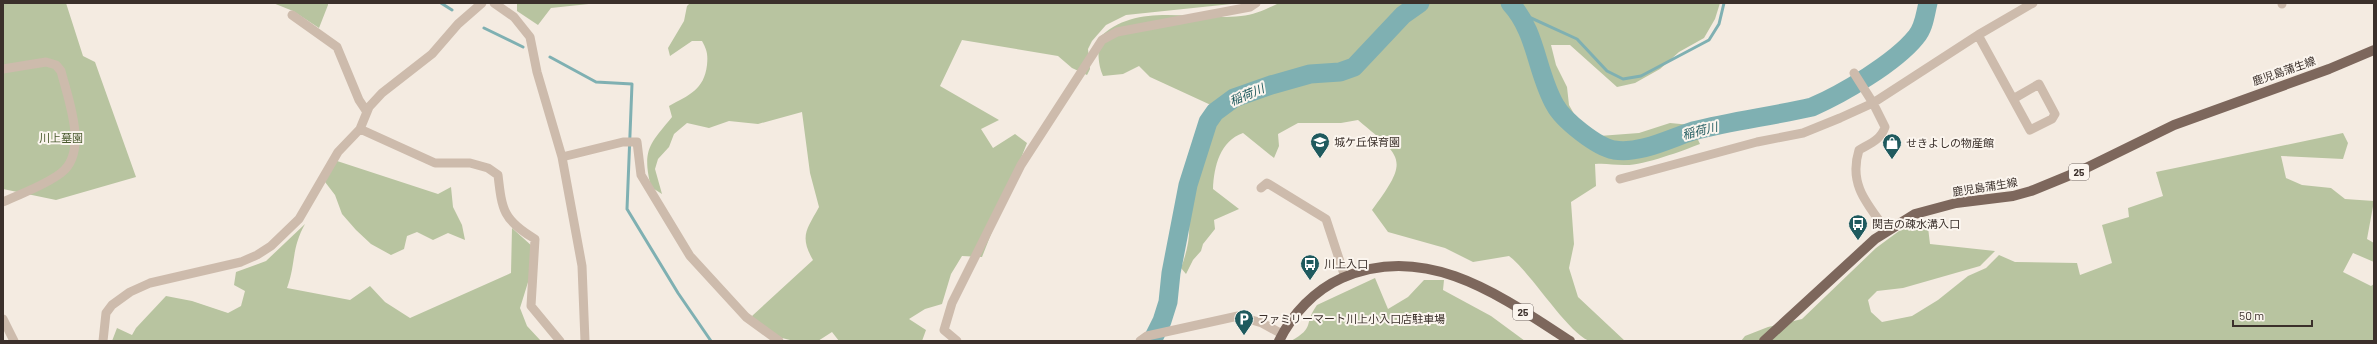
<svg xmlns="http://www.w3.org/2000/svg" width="2377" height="344" font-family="Barlow,'Noto Sans JP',sans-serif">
	<rect width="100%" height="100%" fill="#f4ebe1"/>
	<path fill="#b8c4a0" d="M 3,3 L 66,3 L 83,56 L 95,62 L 136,177 L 56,200 L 3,189 Z
		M 273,3 L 328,3 L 328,5 L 319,28 L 293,11 Z
		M 517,3 L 598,3 L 551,8 L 538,25 L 517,11 Z
		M 690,3 L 1241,3 L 1126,15 L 1106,25 L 1092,41 L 1088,49 L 1090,69 L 1087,75 L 1072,68 L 1058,56 L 962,40 L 940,86 L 999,120 L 981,129 L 993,148 L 1015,134 L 1027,143 L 982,257 L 962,256 L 951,274 L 942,304 L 925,309 L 909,319 L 926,330 L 922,341 L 839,341 L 832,332 L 818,341 L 794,341 L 766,334 L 756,324 L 752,316 L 813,260 C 799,236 807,229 819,207 L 810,173 L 802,112 L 758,124 L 729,121 L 709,128 L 687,123 L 674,134 L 669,147 L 658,159 L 655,169 L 662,194 L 651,187 C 642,150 649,145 672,117 L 669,106 C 689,95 704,90 707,65 C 708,54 707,50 702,41 L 692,41 L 670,56 L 668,48 L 684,21 L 687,6 Z
		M 1279,3 L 1720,3 L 1715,19 L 1704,38 L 1679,52 L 1660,69 L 1635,83 L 1617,87 L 1570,45 L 1551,45 L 1556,65 L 1567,87 L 1569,105 L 1578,121 L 1599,136 L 1639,133 L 1670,123 L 1691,125 L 1700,144 C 1682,151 1642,166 1624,165 C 1613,165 1606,163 1595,164 L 1596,186 L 1571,202 L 1574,244 L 1569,268 L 1578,297 L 1625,341 C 1614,341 1602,343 1591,341 C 1571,338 1530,271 1509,256 L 1473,262 L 1445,248 L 1388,232 L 1372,210 C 1410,159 1403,158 1358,120 L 1341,123 L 1298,123 L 1278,134 L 1279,146 L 1274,158 L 1243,133 C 1220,141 1214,166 1213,189 L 1239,209 L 1214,220 L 1215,229 L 1203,244 L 1201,251 L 1193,260 L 1186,274 L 1181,268 C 1188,249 1192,231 1187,211 C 1185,204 1180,195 1181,188 C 1183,166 1198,121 1213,106 L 1150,77 L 1139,66 L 1123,74 L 1103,76 C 1097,62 1099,53 1098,39 C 1137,0 1192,22 1241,16 C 1255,15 1266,9 1279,3 Z
		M 2343,133 L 2348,143 L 2343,159 L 2281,156 L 2286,178 L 2302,185 L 2331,188 L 2345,199 L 2374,201 L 2367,239 L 2374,243 L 2374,262 L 2353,253 L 2343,272 L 2371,286 L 2374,284 L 2374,341 L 1741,341 L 1745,336 L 1768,327 L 1802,319 L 1876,248 L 1899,231 L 1927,219 L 1930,244 L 1995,251 L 1980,266 L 1903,288 L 1877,291 L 1868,300 L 1871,312 L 1882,322 L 1912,316 L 1938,300 L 1968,276 L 1986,268 L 1999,255 L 2015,262 L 2077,263 L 2080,275 L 2112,263 L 2102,225 L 2129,217 L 2128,208 L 2163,196 L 2156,172 Z
		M 334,160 L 438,194 L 451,187 L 453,207 L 462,225 L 465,240 L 448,233 L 433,240 L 417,232 L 407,236 L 404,249 L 391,255 L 371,244 L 356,230 L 342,214 L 335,195 L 322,178 Z
		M 305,224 C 291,249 296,264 287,288 L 350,300 L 370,286 L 385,302 L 410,318 L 511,273 L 512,228 L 533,247 L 529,279 L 520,308 L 527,326 L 541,341 L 112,341 L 117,328 L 132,335 L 136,328 L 166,296 L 192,301 L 228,313 L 241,306 L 245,291 L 234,285 L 236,272 L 266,261 Z
		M 1375,278 L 1388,309 L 1408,297 L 1424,280 L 1444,280 L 1443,290 L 1491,316 L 1525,341 L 1291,341 C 1316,327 1303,324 1317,305 Z"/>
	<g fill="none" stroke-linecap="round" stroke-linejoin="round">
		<path stroke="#7fb0b2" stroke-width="3" d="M 441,3 L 452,10
			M 1518,12 L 1577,39 L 1607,71 L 1623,79 L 1641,76 L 1709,40 L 1719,24 L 1724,3
			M 484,28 L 523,47
			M 550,57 L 596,82 L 632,84 L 627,209 L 678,293 L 711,341"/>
		<path stroke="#7fb0b2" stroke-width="19" d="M 1510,3 C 1537,32 1536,72 1555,105 C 1563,120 1597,147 1614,150 C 1641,154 1668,139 1693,131 C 1732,121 1773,116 1812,107 C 1842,94 1895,63 1916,37 C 1924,28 1925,15 1928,3
			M 1152,341 L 1162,321 L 1168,302 L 1171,273 L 1188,185 L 1208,122 L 1215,112 L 1234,98 L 1271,85 L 1310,74 L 1340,72 L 1354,67 L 1403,15 L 1420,3"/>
		<path stroke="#cdbbac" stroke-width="9" d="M 494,3 L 514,17 L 530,37 L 537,72 L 562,157 L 582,266 L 585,341
			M 2282,3 L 2282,4
			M 292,15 L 337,47 L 359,100 L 367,112
			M 1978,35 L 2030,130 L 2052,119 L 2055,114 L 2039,84 L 2013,99
			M 3,69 L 46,62 L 56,65 L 61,71 C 68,99 89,152 61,173 C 44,186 22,193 3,202
			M 1854,73 L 1873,103 L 1885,127 C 1881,140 1869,144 1859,150 C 1848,185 1868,205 1887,231
			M 360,129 L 435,163 L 470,163 L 488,168 L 498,175 C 502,210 503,220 535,239 L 531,306 L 560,341
			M 562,157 L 623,142 L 637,142 L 641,175 L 690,256 L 746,317 L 779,341
			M 1620,179 L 1757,142 L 1803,133 L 1840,118 L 1873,103 L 1978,35 L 2033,3
			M 1261,188 L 1267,183 L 1326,219 L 1345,277
			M 3,319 L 14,341
			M 103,341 L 106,313 L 112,305 L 130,292 L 150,283 L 241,262 L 257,255 L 271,246 L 299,219 L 338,152 L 360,129 L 369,107 L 382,93 L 432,54 L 458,24 L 482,3
			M 957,341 L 944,330 L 952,303 L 1021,165 L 1102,40 L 1117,32 L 1250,7 L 1256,3
			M 1140,341 L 1147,336 L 1238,316 L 1262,323 L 1282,334"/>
		<path stroke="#7d675c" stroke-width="10" d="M 1279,341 C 1292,314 1315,290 1342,278 C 1426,241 1501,296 1570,341
			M 1764,341 L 1875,239 L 1915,214 L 1956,203 L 2013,196 L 2031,191 L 2080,171 L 2174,125 L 2329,69 L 2374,50"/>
	</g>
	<defs>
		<g id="school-pin" transform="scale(1)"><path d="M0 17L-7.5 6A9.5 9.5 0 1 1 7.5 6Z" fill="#1f5a5e" stroke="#fbf5ee"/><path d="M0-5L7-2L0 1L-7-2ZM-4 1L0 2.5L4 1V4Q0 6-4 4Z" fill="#fff"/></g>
		<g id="shop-pin" transform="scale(1)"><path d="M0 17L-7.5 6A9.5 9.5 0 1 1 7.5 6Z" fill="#1f5a5e" stroke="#fbf5ee"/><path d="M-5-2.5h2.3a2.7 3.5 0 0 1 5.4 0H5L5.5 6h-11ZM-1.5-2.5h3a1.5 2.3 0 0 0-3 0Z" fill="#fff"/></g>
		<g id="bus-pin" transform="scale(1)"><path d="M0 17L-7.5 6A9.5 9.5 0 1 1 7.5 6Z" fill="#1f5a5e" stroke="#fbf5ee"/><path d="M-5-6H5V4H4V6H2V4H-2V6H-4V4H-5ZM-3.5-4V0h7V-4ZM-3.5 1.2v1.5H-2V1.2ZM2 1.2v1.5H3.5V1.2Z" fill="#fff"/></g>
		<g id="parking-pin" transform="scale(1)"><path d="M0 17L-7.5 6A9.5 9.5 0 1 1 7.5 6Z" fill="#1f5a5e" stroke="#fbf5ee"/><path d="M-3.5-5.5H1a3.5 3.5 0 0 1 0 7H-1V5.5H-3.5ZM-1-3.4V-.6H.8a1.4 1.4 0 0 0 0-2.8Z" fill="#fff"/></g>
	</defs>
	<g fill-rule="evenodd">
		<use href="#school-pin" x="1320" y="142"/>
		<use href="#shop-pin" x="1892" y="143"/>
		<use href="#bus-pin" x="1858" y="224"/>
		<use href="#bus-pin" x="1310" y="264"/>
		<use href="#parking-pin" x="1244" y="319"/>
	</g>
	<g text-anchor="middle" stroke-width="4" stroke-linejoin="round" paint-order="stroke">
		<g fill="#fbf5ee" stroke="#756b66" stroke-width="1">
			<rect x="2069" y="164" width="20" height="16" rx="3"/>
			<rect x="1513" y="304" width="20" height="16" rx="3"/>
		</g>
		<g font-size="10" font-weight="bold" fill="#3b302b">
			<text x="2079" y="176">25</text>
			<text x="1523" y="316">25</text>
		</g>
		<g font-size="11" fill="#3b302b" stroke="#fbf5ee">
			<text transform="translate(2284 71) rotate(-19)" y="4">鹿児島蒲生線</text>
			<text transform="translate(1985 187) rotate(-9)" y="4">鹿児島蒲生線</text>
		</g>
		<g font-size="11" fill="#4a5a2e" stroke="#fbf5ee">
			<text x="61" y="142">川上墓園</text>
		</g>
		<g font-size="11" fill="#3b302b" stroke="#fbf5ee" text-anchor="start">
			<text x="1334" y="146">城ケ丘保育園</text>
			<text x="1906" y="147">せきよしの物産館</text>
			<text x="1872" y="228">関吉の疎水溝入口</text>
			<text x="1324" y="268">川上入口</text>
			<text x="1258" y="323">ファミリーマート川上小入口店駐車場</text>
		</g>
		<g font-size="12" font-style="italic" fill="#1f5a5e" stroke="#fbf5ee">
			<text transform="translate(1247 95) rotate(-23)" y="4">稲荷川</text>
			<text transform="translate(1700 131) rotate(-14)" y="4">稲荷川</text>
		</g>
	</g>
	<rect width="2377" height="344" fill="none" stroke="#3b302b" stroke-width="8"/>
	<path d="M2233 320v6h79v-6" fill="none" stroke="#3b302b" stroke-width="2"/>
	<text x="2239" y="320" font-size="12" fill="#3b302b" stroke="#fbf5ee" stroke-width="3" paint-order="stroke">50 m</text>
</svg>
